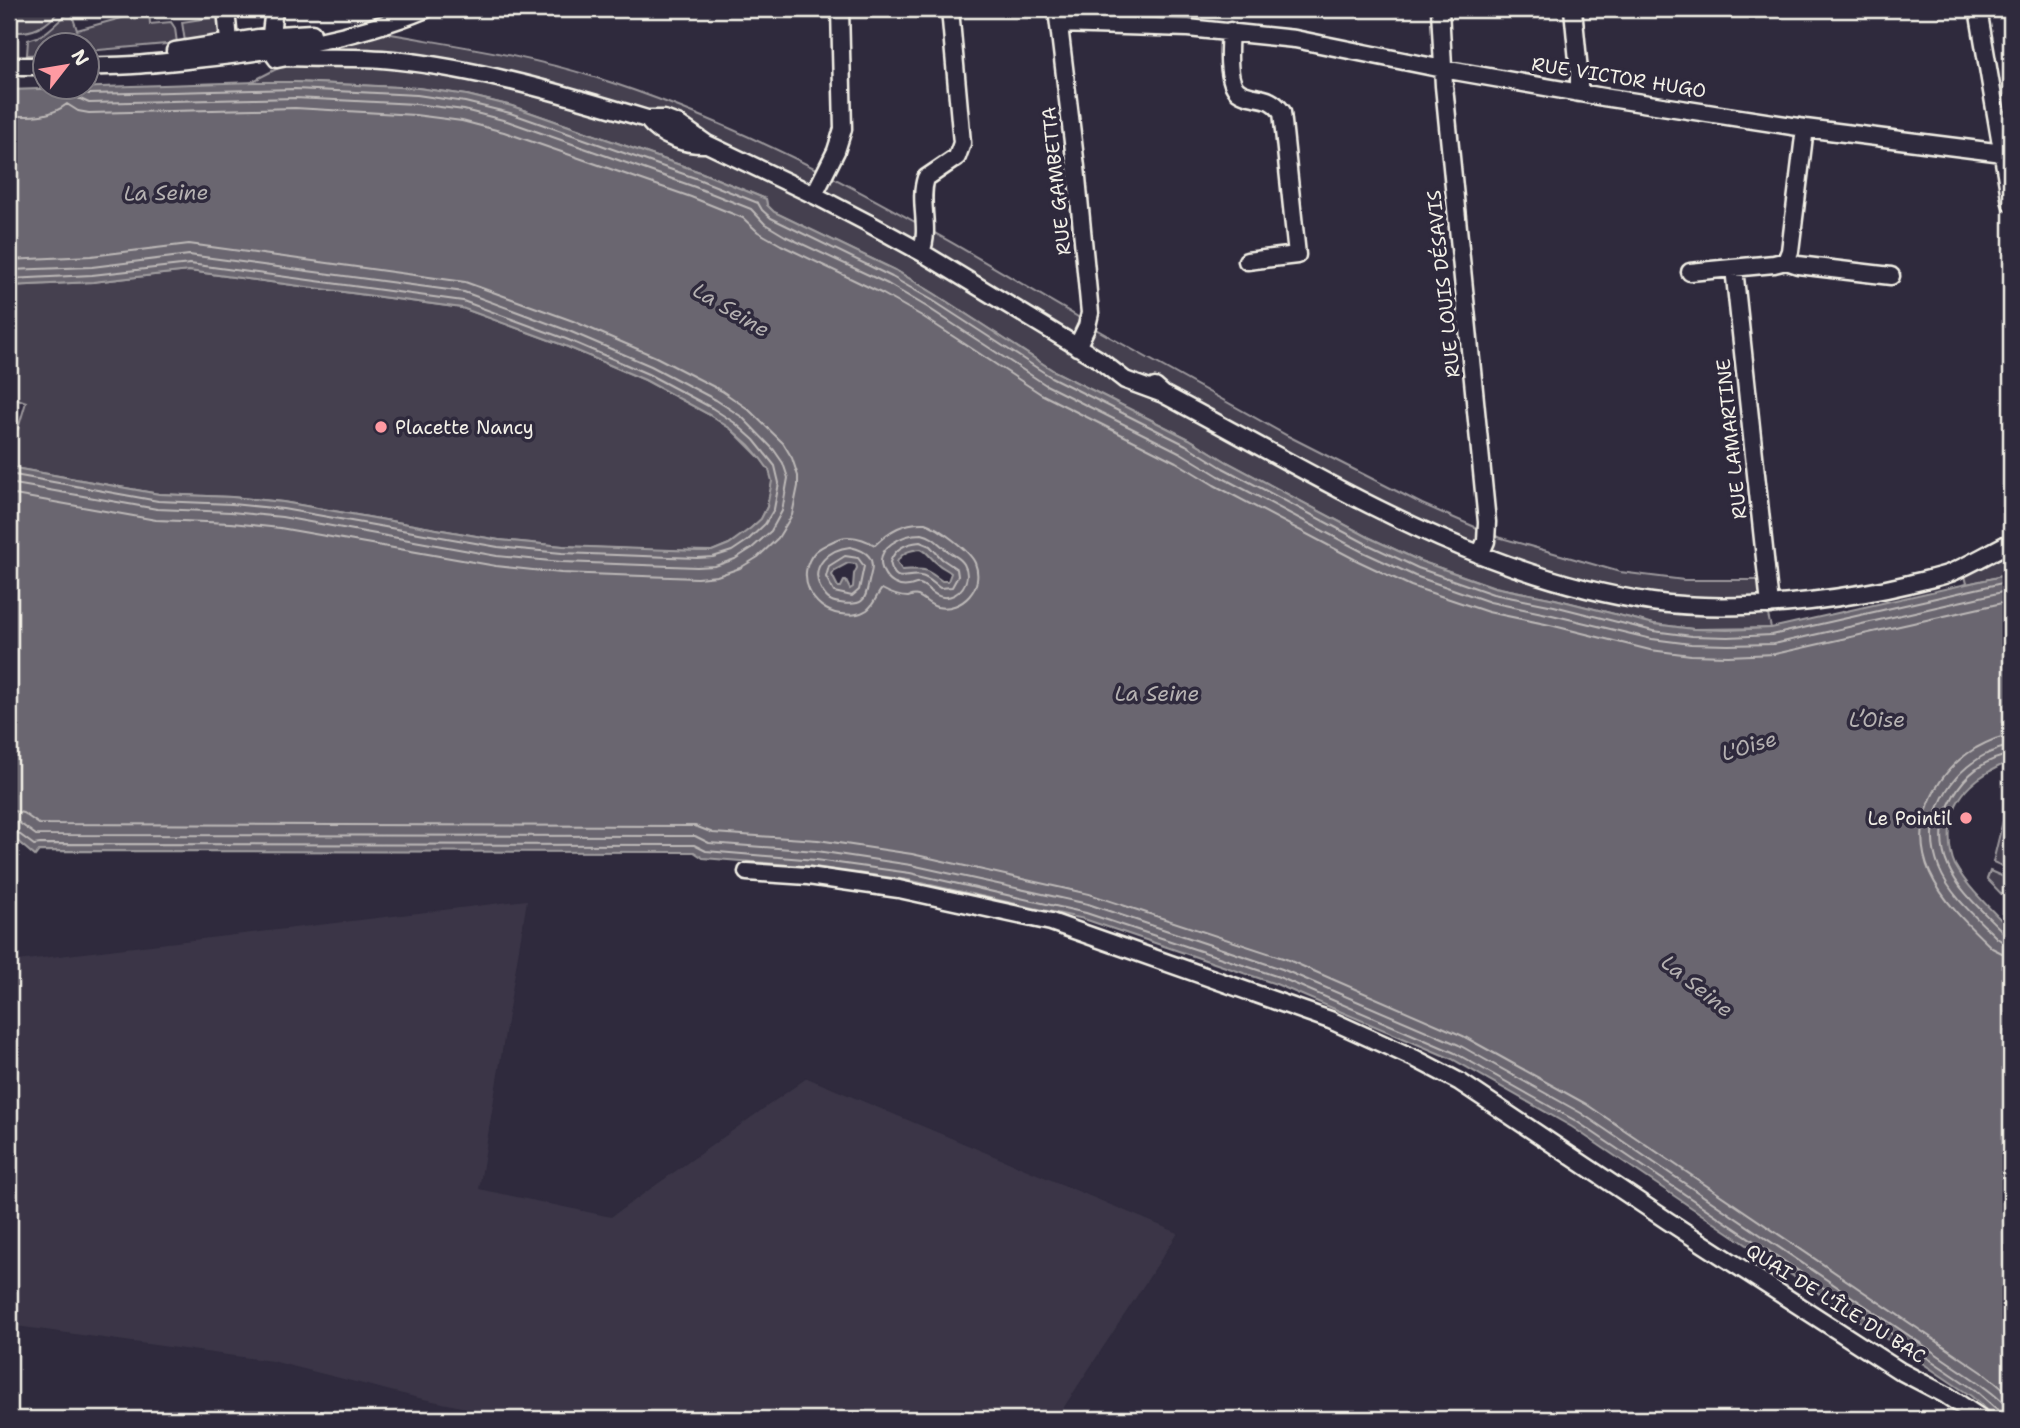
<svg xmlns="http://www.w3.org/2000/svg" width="2020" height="1428" font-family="'Shantell Sans',sans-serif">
	<rect width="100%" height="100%" fill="#2f2a3d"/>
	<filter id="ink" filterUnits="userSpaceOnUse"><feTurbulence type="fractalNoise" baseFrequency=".0143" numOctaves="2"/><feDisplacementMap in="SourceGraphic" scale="14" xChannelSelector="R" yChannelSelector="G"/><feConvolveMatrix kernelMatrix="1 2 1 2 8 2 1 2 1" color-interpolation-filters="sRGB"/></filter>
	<g filter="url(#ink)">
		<path fill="#3b3647" d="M 527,900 L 479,1189 L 611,1217 L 807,1078 L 1178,1233 L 1056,1419 L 518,1419 L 419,1398 L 272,1361 L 9,1325 L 9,962 Z"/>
		<path fill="#454050" stroke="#9c989c" stroke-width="2" d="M 9,9 L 59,9 C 49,27 29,35 9,31 Z
			M 123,9 L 149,9 L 150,24 L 171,22 L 175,28 L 177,43 L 88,51 L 88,46 L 46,46 L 45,54 L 27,55 L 28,40 C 49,35 52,25 68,14 L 72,15 L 77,30 L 125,17 Z
			M 209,9 L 220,9 L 223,33 L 219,38 L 185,42 L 182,22 L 209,18 Z
			M 388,28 L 391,34 C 459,46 528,56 594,77 C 767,131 923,225 1078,317 L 1080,320 L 1108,336 L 1288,436 L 1422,504 L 1498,537 L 1620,572 L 1684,580 L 1760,580 L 1771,628 L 1693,629 L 1654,624 L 1555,599 L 1495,587 L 1420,561 L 1370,538 L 1227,462 L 1189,439 L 1054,371 L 935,294 L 895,270 L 774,212 L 767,205 L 766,199 L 700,172 L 512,106 L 467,95 L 418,88 L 295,82 L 251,82 L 323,45 Z
			M 189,271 L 462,308 L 563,345 L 645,380 L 708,414 L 731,429 L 761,459 L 769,470 L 773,481 L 767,507 L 761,519 L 742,536 L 729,544 L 712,551 L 654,550 L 563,546 L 499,540 L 283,502 L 232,497 L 159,494 L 9,467 L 9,432 L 18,429 L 26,402 L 9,396 L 9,286 L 93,282 Z
			M 2011,553 L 2011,574 L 1967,584 L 1965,575 Z
			M 2011,788 L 2011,870 L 1993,862 Z
			M 1990,871 L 2011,880 L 2011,904 L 1987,879 Z"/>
		<path fill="#6a6670" stroke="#a19ea0" stroke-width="2" fill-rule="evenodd" d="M 256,82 L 295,82 L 418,88 L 467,95 L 512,106 L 700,172 L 766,199 L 767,205 L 774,212 L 895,270 L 935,294 L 1054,371 L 1189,439 L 1227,462 L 1370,538 L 1420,561 L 1494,587 L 1555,599 L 1654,624 L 1693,629 L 1727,630 L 1771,628 L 2011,574 L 2011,761 C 1981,773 1953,792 1950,828 C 1949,840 1950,854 1955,865 C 1969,890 1992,910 2011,930 L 2011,1419 L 1998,1419 L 1971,1396 L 1572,1127 L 1452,1059 L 1276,984 L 1084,919 L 908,880 L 815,867 L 703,858 L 694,852 L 39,851 L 35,856 L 9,834 L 9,467 L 159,494 L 232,497 L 283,502 L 499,540 L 563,546 L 697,551 L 712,551 L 729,544 L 751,528 L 761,519 L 767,507 L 772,481 L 769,470 L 761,459 L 749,445 L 731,429 L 708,414 L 645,380 L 563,345 L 462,308 L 189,271 L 93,282 L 9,286 L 9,90 ZM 921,549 C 929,553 931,559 938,564 C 942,568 947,569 951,573 L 948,581 L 942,581 C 923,567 926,569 902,570 L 897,562 C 902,552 910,550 921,549 ZM 848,563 L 856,564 L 857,568 L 854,574 L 853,587 L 850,589 L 846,581 L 844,581 L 841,587 L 838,587 L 832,575 L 835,570 Z"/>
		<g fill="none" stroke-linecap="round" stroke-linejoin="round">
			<path stroke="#bdb9b8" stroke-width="2" d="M 72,88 L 78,98 L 89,103 L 295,98 L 416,104 L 464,110 L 507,121 L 695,187 L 751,209 L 765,224 L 785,236 L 888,284 L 927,307 L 1046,385 L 1181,453 L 1219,476 L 1363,552 L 1415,576 L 1490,602 L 1552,615 L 1652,639 L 1691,644 L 1728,645 L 1774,644 L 2011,590
				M 81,88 L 84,92 L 89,94 L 295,89 L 417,95 L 465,102 L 510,113 L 698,179 L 758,203 L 762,210 L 771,218 L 892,277 L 932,300 L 1051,377 L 1186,445 L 1223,468 L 1367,544 L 1418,568 L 1493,594 L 1554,606 L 1653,631 L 1692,636 L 1728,637 L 1772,635 L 2011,581
				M 9,116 C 31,116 49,118 67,104 L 78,111 L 89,113 L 295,108 L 415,115 L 462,121 L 504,132 L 691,197 L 743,218 L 758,232 L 781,245 L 883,294 L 922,316 L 1041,394 L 1176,462 L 1214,485 L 1358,561 L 1411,586 L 1488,612 L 1550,625 L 1650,650 L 1691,655 L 1728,656 L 1775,654 L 2011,601
				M 9,260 L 91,256 L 189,244 L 465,282 L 573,321 L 656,357 L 722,391 L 748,409 L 783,443 L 792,458 L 798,476 L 798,486 L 792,515 L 778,538 L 758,557 L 740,568 L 717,576 L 697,578 L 561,573 L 496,566 L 280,528 L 231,523 L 156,520 L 9,494
				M 9,270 L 92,267 L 189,255 L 464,292 L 569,331 L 651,366 L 716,400 L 742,417 L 774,450 L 783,463 L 788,478 L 782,511 L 771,531 L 752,548 L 735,559 L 715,566 L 697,567 L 562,562 L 497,556 L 282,517 L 231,512 L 157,509 L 9,483
				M 9,279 L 92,275 L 190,264 L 463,301 L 566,339 L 648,374 L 712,408 L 735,423 L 754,440 L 775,466 L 779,483 L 774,509 L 765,524 L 747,541 L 732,551 L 713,557 L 697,558 L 562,553 L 498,547 L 283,509 L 232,504 L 158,501 L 9,474
				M 925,523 C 938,527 970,551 975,563 C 985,588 962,612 937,607 C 929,605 925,599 918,596 C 915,595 911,596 908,597 C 898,597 891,594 882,589 C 876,595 875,604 867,610 C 858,616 850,615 840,614 C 812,610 794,575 815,552 C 819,548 824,546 829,543 C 836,540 842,536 849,537 C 859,537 867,541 875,545 C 890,530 904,522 925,523 Z
				M 922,534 C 935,537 938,544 948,551 C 954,556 960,557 964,564 C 973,580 959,599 943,597 C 932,596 928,586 920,584 C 916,583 912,586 909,586 C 898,588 888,582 883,571 C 873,547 903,534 922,534 Z
				M 920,542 L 930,546 L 942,559 L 957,569 L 958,576 L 952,587 L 940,588 C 934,584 928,577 921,576 C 906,573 895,586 890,562 C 895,548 906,543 920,542 Z
				M 850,547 C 868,551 876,558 870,577 C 865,598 867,607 840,603 C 829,602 825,597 820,587 C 810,566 829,549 850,547 Z
				M 845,556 L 858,558 L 864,566 L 859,590 L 852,596 L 834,592 L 826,577 L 829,566 Z
				M 2011,735 C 1999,736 1987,742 1976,748 C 1934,773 1909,826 1930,873 C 1943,902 1970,927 1992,948 L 2002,953 L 2011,954
				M 2011,746 C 2001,747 1990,752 1981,757 C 1943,780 1922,825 1939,868 C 1950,896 1977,918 1997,938 L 2003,942 L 2011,943
				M 2011,755 C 1962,760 1928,821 1948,866 C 1959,892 1984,912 2003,932 L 2011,934
				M 9,810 L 23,813 L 39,824 L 695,826 L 713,833 L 818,840 L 912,854 L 1089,894 L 1286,959 L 1463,1036 L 1586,1104 L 1985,1374 L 2011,1396
				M 9,821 L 18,822 L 36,835 L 695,836 L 709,843 L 817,851 L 911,865 L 1088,904 L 1282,969 L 1459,1045 L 1581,1113 L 1979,1383 C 1991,1393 2009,1403 2011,1419
				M 9,829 L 15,831 L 34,845 L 40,844 L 694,845 L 706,851 L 816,860 L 910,873 L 1086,913 L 1279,977 L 1455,1053 L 1576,1121 L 1975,1390 L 2000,1412 L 2002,1419"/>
			<g stroke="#f4f1e8" stroke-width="21">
				<path id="street" d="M 226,9 L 230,52
					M 274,9 C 273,24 266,47 277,59 L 287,57 C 322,59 358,56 393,60 C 480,69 564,94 647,119 L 664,119 L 680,125 L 707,144 L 814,195 L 868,223 L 921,252 L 1098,359 L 1125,380 L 1163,394
					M 1057,9 L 1076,167 L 1090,313 L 1087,326 L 1077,347
					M 1440,9 L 1444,86 L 1487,522 L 1486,541 L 1480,555
					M 1573,9 L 1579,71 L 1579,93
					M 1978,9 L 2011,203
					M 1059,24 L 1188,28 L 1295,39 L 1443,69 L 1603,97 L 1805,128 L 2003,153
					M 1230,31 C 1229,45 1226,81 1238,91 C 1242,94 1249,96 1254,97 C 1267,99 1274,101 1282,112 L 1297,255 L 1247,261
					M 175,51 L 278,35 L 312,33
					M 9,66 L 46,66
					M 88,66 C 124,67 159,63 195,59 C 273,51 354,39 426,9
					M 647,119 C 661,137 685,145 707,144
					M 814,195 L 836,151 L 843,129 L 840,9
					M 921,252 C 931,229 918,202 926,178 L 957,157 L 962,143 L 950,9
					M 1786,261 L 1798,265 L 1891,276
					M 1734,268 L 1770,605
					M 1690,272 L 1774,264 L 1786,261 L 1790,251 L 1805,128
					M 1155,387 L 1163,394 C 1318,476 1474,576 1652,602 C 1704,609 1758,607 1810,601 C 1844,597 1876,592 1909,584 C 1923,580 1937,578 1950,573 C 1971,564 1991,552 2011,542
					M 747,872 L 808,876 L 899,889 L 1051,922 L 1330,1020 L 1416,1059 L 1460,1082 L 1668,1221 L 1900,1371 L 1946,1395 L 1982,1419"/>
			</g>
			<use href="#street" stroke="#2f2a3d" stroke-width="16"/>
		</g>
	</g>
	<g fill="#ff9aa2" stroke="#2f2a3d" stroke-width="2.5">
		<circle cx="381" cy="427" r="7"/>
		<circle cx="1966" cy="818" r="7"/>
	</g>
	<g text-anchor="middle" stroke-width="7" stroke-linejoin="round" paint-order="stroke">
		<g font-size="19" fill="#f4f1e8" stroke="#2f2a3d">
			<text transform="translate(1619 77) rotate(9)" y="7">RUE VICTOR HUGO</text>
			<text transform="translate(1056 181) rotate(-96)" y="7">RUE GAMBETTA</text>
			<text transform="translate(1443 284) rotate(-96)" y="7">RUE LOUIS DÉSAVIS</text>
			<text transform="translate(1731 439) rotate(-96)" y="7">RUE LAMARTINE</text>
			<text transform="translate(1836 1303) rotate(32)" y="7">QUAI DE L'ÎLE DU BAC</text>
		</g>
		<g font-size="19" fill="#f4f1e8" stroke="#2f2a3d" text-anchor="start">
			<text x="395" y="434">Placette Nancy</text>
			<text x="1952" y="825" text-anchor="end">Le Pointil</text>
		</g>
		<g font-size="21" font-style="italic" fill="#b6b2b2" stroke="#2f2a3d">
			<text transform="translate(166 193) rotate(-1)" y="7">La Seine</text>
			<text transform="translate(731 310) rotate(31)" y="7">La Seine</text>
			<text x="1157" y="701">La Seine</text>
			<text x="1877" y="727">L’Oise</text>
			<text transform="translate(1749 746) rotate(-17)" y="7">L'Oise</text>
			<text transform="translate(1697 986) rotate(39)" y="7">La Seine</text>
		</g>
	</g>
	<rect width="2020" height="1428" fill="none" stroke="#2f2a3d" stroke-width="35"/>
	<rect x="18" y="18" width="1985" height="1393" fill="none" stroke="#f4f1e8" stroke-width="2.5" filter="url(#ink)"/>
	<g transform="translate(66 66) rotate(59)"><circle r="33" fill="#2f2a3d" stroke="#7e7a81" stroke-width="2"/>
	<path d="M0-5L12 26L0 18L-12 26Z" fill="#ff9aa2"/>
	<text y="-10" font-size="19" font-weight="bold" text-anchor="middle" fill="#f4f1e8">N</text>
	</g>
</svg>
